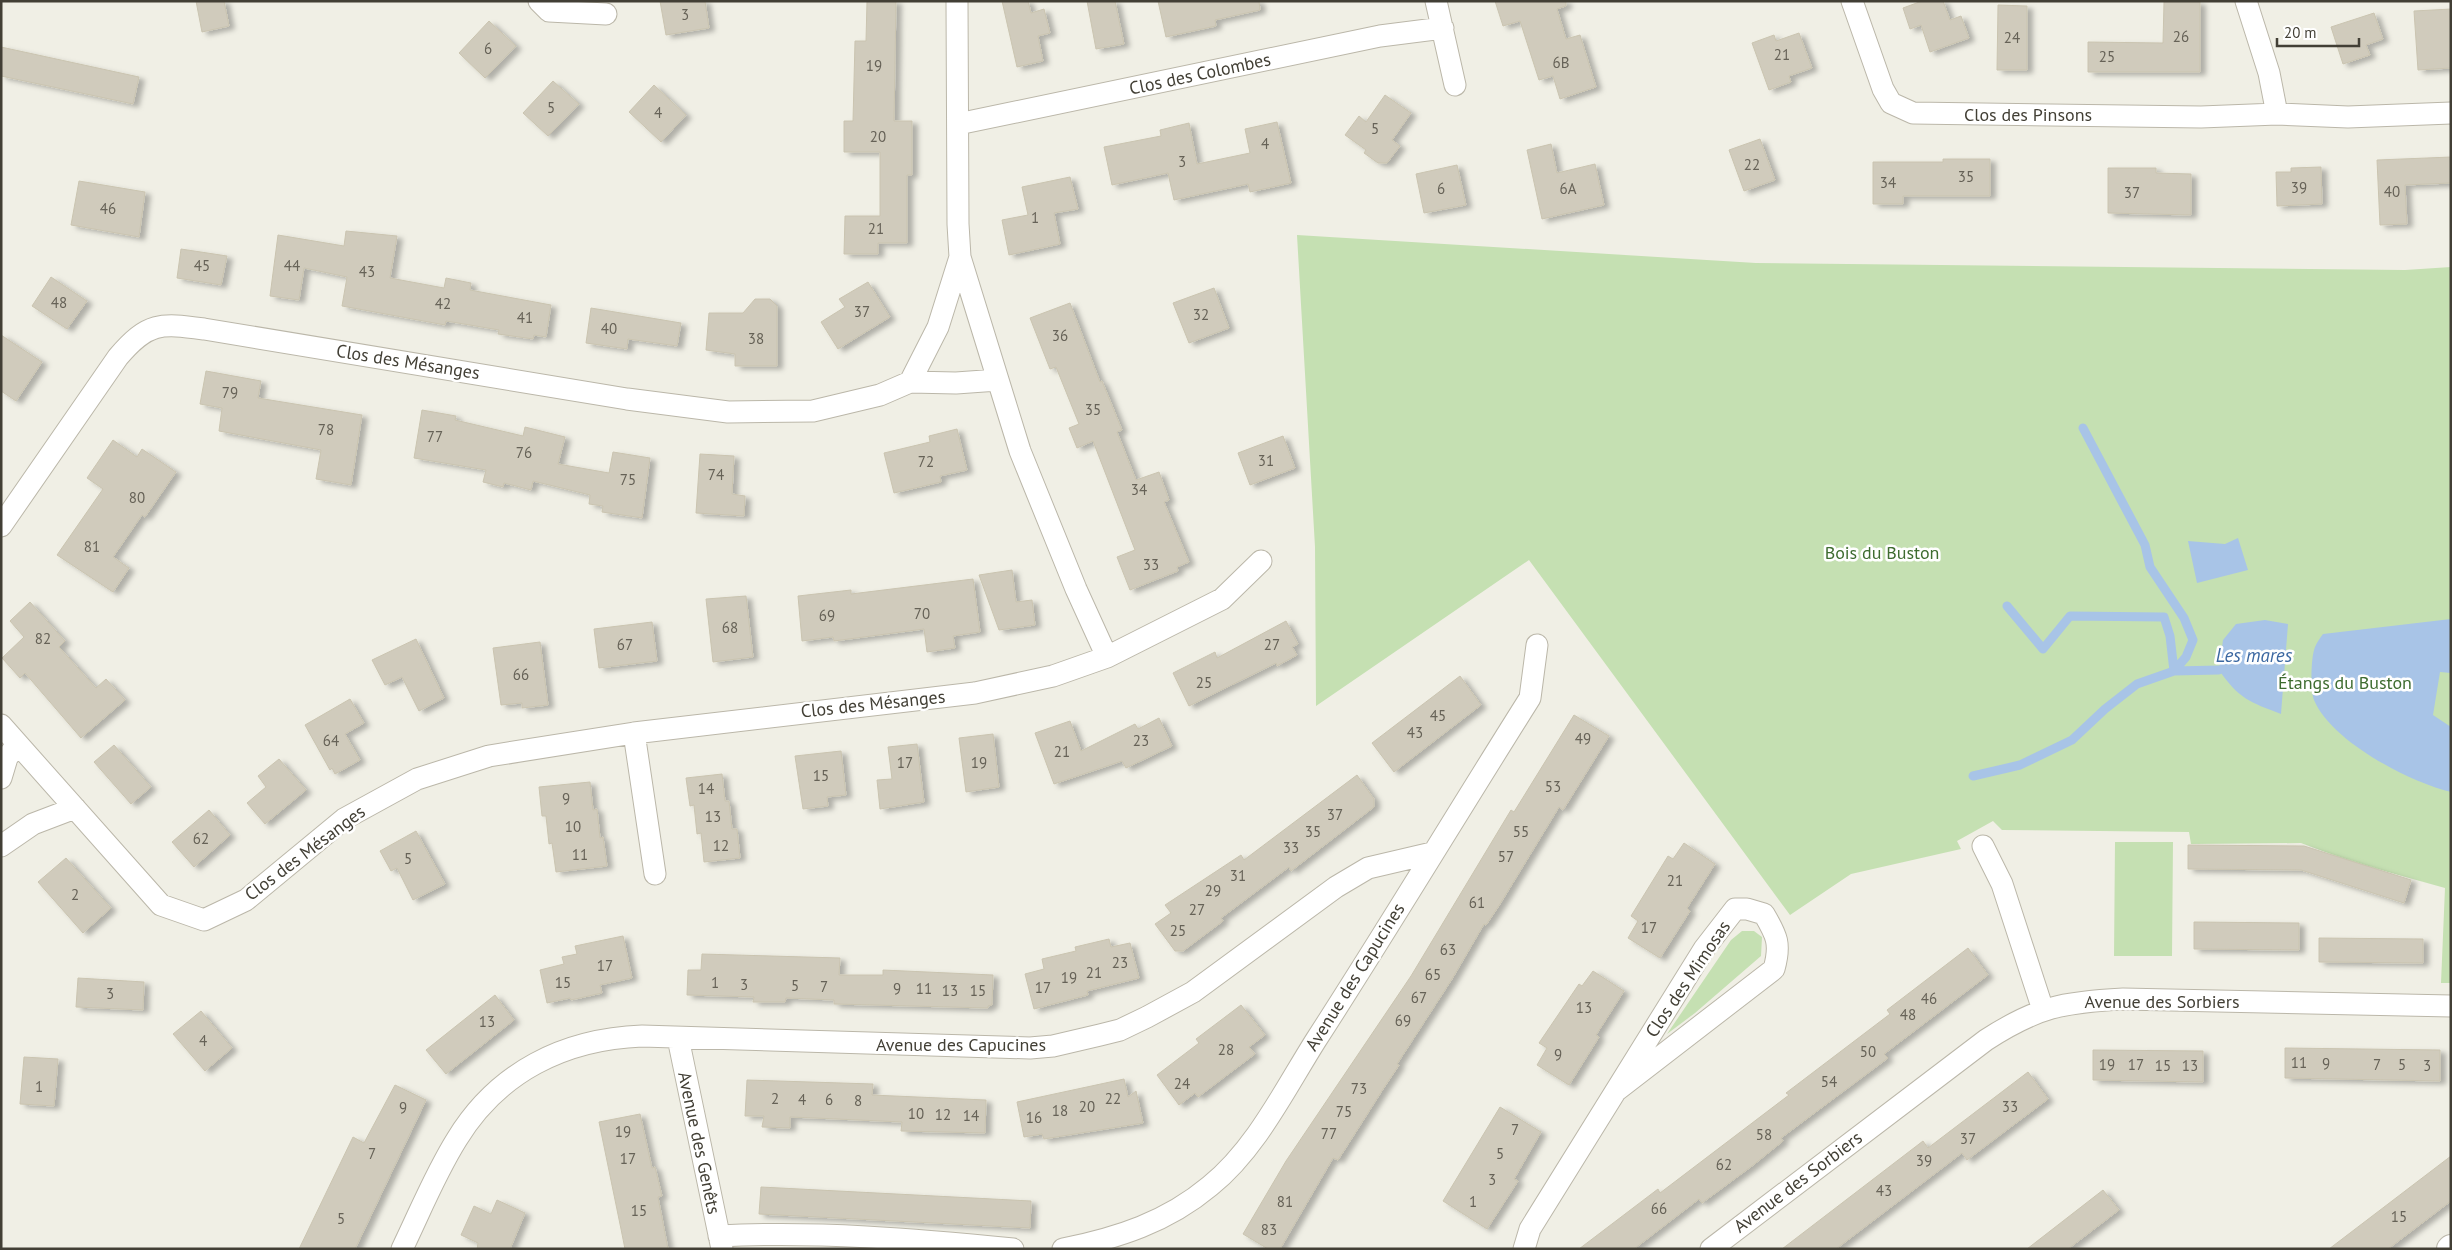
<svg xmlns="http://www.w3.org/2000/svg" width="2452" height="1250" font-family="'PT Sans',sans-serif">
	<defs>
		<filter id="shadow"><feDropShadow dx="5.5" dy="3" stdDeviation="2.5" flood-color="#0004"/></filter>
	</defs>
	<rect width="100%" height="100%" fill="#f0efe5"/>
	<path fill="#c5e0b2" d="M 1297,235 L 1756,263 L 2405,270 L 2451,267 L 2451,983 L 2441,983 L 2445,888 L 2352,862 L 2301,843 L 2191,844 L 2189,832 L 2002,830 L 1993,821 L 1957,841 L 1961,849 L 1851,874 L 1790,915 L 1529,560 L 1316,706 L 1315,547 Z
		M 2115,842 L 2173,842 L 2172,956 L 2114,956 Z
		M 1742,931 L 1754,931 L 1762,937 L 1761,956 L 1695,1013 L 1667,1034 L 1731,940 Z"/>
	<path fill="#a8c4e7" d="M 2238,538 L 2248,570 L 2197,583 L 2188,541 L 2225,544 Z
		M 2451,619 L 2451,673 L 2440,672 L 2433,715 L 2451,727 L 2451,792 C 2409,782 2331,741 2314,700 C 2310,690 2311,656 2315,647 C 2317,642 2320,638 2323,634 Z
		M 2265,620 L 2288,624 L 2281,714 C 2250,702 2239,699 2219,670 L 2223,640 L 2236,624 Z"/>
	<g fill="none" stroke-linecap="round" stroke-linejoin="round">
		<path stroke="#a8c4e7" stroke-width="9" d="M 2083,428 L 2145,545 L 2150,567 L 2184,618 L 2193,640 L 2186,657 L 2174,671
			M 2007,606 L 2043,649 L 2070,616 L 2164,617 L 2170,636 L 2174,671
			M 1973,776 L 2020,765 L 2072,740 L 2105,709 L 2137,684 L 2174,671 L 2219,670"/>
	</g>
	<path fill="#d0cbbc" stroke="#cac4b0" filter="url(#shadow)" d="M 196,1 L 224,1 L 229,26 L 202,32 Z
		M 660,1 L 705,1 L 709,28 L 666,35 Z
		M 867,1 L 896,1 L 894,121 L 912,121 L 912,175 L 907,175 L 907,243 L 878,243 L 878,254 L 844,254 L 845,216 L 880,216 L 880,152 L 844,152 L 844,121 L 853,121 L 855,41 L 866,41 Z
		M 1002,1 L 1028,1 L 1031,13 L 1044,9 L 1050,33 L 1038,36 L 1043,61 L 1017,67 Z
		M 1087,1 L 1115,1 L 1124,44 L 1096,49 Z
		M 1158,1 L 1259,1 L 1260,10 L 1215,20 L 1216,26 L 1166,37 Z
		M 1495,1 L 1566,1 L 1566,6 L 1557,9 L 1566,39 L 1580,35 L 1596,87 L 1560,99 L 1553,76 L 1539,80 L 1520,21 L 1503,26 Z
		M 1922,1 L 1943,1 L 1950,20 L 1961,16 L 1969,38 L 1930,52 L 1921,25 L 1910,29 L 1903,8 Z
		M 2164,2 L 2200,2 L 2200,72 L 2088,72 L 2088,42 L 2163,43 Z
		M 1998,5 L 2027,6 L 2027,70 L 1997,70 Z
		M 2451,9 L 2451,68 L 2418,70 L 2414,11 Z
		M 2374,13 L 2383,39 L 2366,45 L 2370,55 L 2343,64 L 2331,27 Z
		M 489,21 L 516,46 L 485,78 L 459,53 Z
		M 1799,33 L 1812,68 L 1789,76 L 1791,82 L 1769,90 L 1752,43 L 1774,35 L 1776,41 Z
		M 1,47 L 139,77 L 133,104 L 1,76 Z
		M 553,81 L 579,104 L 548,136 L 523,113 Z
		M 654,85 L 686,115 L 661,142 L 629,112 Z
		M 1385,95 L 1411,113 L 1392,140 L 1400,146 L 1387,163 L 1378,163 L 1364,153 L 1366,150 L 1345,135 L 1359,116 L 1366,122 Z
		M 1277,122 L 1291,183 L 1250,192 L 1248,184 L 1174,200 L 1168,173 L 1112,185 L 1104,147 L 1161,136 L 1160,130 L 1189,123 L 1197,164 L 1250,153 L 1245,129 Z
		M 1760,139 L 1775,180 L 1744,191 L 1729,150 Z
		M 1551,144 L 1557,173 L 1595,164 L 1604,205 L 1542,219 L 1527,150 Z
		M 2451,157 L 2451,183 L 2405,185 L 2407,224 L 2380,225 L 2377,160 Z
		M 1943,159 L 1990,159 L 1990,196 L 1903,196 L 1903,204 L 1873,204 L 1873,162 L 1943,162 Z
		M 1457,165 L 1466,205 L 1424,213 L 1416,174 Z
		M 2321,167 L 2322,204 L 2277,206 L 2276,172 L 2291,172 L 2291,168 Z
		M 2108,168 L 2156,168 L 2156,173 L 2191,174 L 2191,215 L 2108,213 Z
		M 1070,177 L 1078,209 L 1054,213 L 1060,244 L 1009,255 L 1002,220 L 1028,215 L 1022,187 Z
		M 79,181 L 145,192 L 139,237 L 71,225 Z
		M 346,231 L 397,236 L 390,278 L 444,288 L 446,278 L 471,283 L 470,290 L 551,305 L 546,337 L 534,335 L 533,339 L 498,334 L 499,330 L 446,321 L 445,325 L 342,306 L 347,277 L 304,268 L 299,300 L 270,296 L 278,235 L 344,246 Z
		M 181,249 L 227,256 L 221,285 L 177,278 Z
		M 51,277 L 87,301 L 67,329 L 32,306 Z
		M 868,282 L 890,317 L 838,349 L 821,322 L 845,307 L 839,299 Z
		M 1214,288 L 1229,328 L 1189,343 L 1173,303 Z
		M 755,299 L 770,299 L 777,306 L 777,366 L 735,366 L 735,354 L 706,350 L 709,313 L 743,313 Z
		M 1070,303 L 1100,382 L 1102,381 L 1122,430 L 1117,432 L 1136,480 L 1159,472 L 1169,500 L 1164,502 L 1189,562 L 1177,567 L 1178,571 L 1130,590 L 1117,557 L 1135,550 L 1093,441 L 1077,448 L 1069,428 L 1079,424 L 1056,367 L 1050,369 L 1030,318 Z
		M 591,308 L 681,323 L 677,346 L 628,339 L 627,349 L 586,343 Z
		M 1,335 L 42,362 L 16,401 L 1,391 Z
		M 206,371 L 261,381 L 258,398 L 362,415 L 351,485 L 316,479 L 321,450 L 219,431 L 222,408 L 200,404 Z
		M 422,410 L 456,416 L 455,420 L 523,436 L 525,427 L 565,437 L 558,464 L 609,473 L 613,452 L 650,458 L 642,518 L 602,512 L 603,506 L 589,504 L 590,495 L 533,481 L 531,490 L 504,483 L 503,487 L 483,482 L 486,470 L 414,458 Z
		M 957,429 L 967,470 L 940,476 L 941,482 L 894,493 L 884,453 L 930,442 L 929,436 Z
		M 1283,436 L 1295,468 L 1250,485 L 1238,453 Z
		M 113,440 L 137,457 L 142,449 L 176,472 L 145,517 L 142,515 L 113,557 L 129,568 L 113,592 L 57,555 L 103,489 L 87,478 Z
		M 700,454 L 734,456 L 732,494 L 745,496 L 744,516 L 696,513 Z
		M 1012,570 L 1016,602 L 1032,600 L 1035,625 L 999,630 L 979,575 Z
		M 973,579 L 980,632 L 953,636 L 955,648 L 927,652 L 924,629 L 834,641 L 833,637 L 802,641 L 798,596 L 851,590 L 851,594 Z
		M 746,596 L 753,657 L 713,662 L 706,599 Z
		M 30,602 L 65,641 L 59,647 L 96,688 L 106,679 L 125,700 L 81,738 L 25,673 L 20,678 L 2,658 L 24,637 L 10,621 Z
		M 1286,621 L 1298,644 L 1292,647 L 1297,655 L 1277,666 L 1276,663 L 1189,706 L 1173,673 L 1215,652 L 1217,658 Z
		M 652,622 L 657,661 L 599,668 L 594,629 Z
		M 416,639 L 444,698 L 419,711 L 402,677 L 385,685 L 372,660 Z
		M 540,642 L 548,705 L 522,708 L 522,703 L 501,705 L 493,648 Z
		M 1460,676 L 1481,705 L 1394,772 L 1372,743 Z
		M 350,699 L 364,723 L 345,734 L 360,760 L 335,774 L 332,768 L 330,770 L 305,725 Z
		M 1574,715 L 1609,736 L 1563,810 L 1559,807 L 1500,904 L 1486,925 L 1484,924 L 1452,979 L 1397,1064 L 1399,1065 L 1385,1086 L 1338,1160 L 1333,1158 L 1280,1249 L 1268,1249 L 1243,1234 L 1286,1161 L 1411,976 L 1511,810 L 1514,812 Z
		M 1159,718 L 1172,746 L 1126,768 L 1122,761 L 1054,784 L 1035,733 L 1070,721 L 1081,751 L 1135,724 L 1138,729 Z
		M 993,734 L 999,787 L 966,792 L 959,738 Z
		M 917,744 L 924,802 L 880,809 L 877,780 L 892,779 L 888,747 Z
		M 114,745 L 151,787 L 131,804 L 94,762 Z
		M 841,751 L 846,795 L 827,797 L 828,806 L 803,809 L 795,756 Z
		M 279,759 L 306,790 L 265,824 L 247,803 L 266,787 L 258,776 Z
		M 722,774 L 725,801 L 729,801 L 732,829 L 737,829 L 740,858 L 704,862 L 701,833 L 697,834 L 694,805 L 690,806 L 686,778 Z
		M 1357,775 L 1374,799 L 1374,807 L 1291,871 L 1289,867 L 1221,918 L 1223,921 L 1183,951 L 1175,951 L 1155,924 L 1171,913 L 1165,905 L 1241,855 L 1244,860 Z
		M 590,782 L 593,810 L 597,809 L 600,838 L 603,837 L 607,866 L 556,872 L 552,843 L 549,844 L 546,816 L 542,816 L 539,787 Z
		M 209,810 L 230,835 L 194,867 L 172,842 Z
		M 416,831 L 445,884 L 413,900 L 397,868 L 391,871 L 380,851 Z
		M 1684,843 L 1715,864 L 1687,908 L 1690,911 L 1660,958 L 1628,938 L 1638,921 L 1631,916 L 1668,856 L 1673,859 Z
		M 2188,845 L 2304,846 L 2411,880 L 2404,903 L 2301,870 L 2188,869 Z
		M 66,858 L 111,908 L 83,933 L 38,882 Z
		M 2194,922 L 2299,923 L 2299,950 L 2194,949 Z
		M 623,936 L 632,978 L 600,985 L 602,993 L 571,1000 L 570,998 L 547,1003 L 540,970 L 564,964 L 562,957 L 577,954 L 575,946 Z
		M 2319,938 L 2423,939 L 2423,963 L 2319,962 Z
		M 1109,939 L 1111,947 L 1130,943 L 1139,978 L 1087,991 L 1088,995 L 1034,1009 L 1025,974 L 1044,969 L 1042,959 L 1076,951 L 1075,947 Z
		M 1968,948 L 1988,975 L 1884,1054 L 1888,1058 L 1781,1138 L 1783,1141 L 1752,1166 L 1702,1203 L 1699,1199 L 1634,1249 L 1579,1249 L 1658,1189 L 1660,1193 L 1789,1095 L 1786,1093 L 1890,1014 L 1887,1010 Z
		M 702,954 L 840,958 L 839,975 L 883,975 L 883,970 L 993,975 L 992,1005 L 988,1006 L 988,1008 L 834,1004 L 834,1000 L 786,998 L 785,1002 L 753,1002 L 754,997 L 687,995 L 688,970 L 701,970 Z
		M 1593,971 L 1624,991 L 1596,1035 L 1599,1037 L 1569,1085 L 1537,1065 L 1547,1048 L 1539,1043 L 1579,984 L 1582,986 Z
		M 78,978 L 144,982 L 143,1010 L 76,1007 Z
		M 495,995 L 514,1020 L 446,1074 L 426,1050 Z
		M 1241,1005 L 1265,1035 L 1249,1047 L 1255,1054 L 1198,1097 L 1195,1093 L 1179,1105 L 1157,1075 L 1199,1043 L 1196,1039 Z
		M 201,1011 L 232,1048 L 205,1071 L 173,1034 Z
		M 2285,1048 L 2440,1050 L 2440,1081 L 2285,1078 Z
		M 2093,1050 L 2203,1051 L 2203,1082 L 2093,1080 Z
		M 24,1057 L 58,1059 L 54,1106 L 20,1104 Z
		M 2028,1072 L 2048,1099 L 1967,1160 L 1962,1153 L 1836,1249 L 1782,1249 L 1923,1141 L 1928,1148 Z
		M 1124,1079 L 1128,1097 L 1136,1091 L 1143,1123 L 1044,1139 L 1042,1134 L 1024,1137 L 1017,1102 Z
		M 747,1080 L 873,1084 L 872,1095 L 986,1100 L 985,1133 L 901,1131 L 902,1122 L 814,1118 L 790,1117 L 790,1128 L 762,1127 L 764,1116 L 745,1116 Z
		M 395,1085 L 426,1100 L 355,1249 L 299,1249 L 353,1137 L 364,1143 Z
		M 1500,1107 L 1541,1132 L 1514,1179 L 1518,1181 L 1487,1229 L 1443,1201 Z
		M 640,1114 L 652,1168 L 655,1167 L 662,1196 L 658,1197 L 668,1249 L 625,1249 L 621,1229 L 599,1122 Z
		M 2451,1156 L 2451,1201 L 2388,1249 L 2329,1249 Z
		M 761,1187 L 1031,1201 L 1030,1228 L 759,1214 Z
		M 2103,1190 L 2119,1210 L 2068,1249 L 2027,1249 Z
		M 497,1200 L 525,1213 L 510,1249 L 477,1249 L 478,1243 L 461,1235 L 474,1206 L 491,1214 Z"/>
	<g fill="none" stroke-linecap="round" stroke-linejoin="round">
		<g stroke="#bbb7a9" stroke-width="23">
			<path id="minor" d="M 539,1 L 549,11 L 606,14
				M 957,1 L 958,224 L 960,257 L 1020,451 L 1076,589 L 1107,657
				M 1436,1 L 1455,85
				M 1852,1 L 1883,89 L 1891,103 L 1913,113 L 2201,117 L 2277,114 L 2348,117 L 2451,113
				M 2246,1 L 2269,73 L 2277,114
				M 958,124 L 1380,36 L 1443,28
				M 910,382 L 938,327 L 960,257
				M 1,526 L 118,357 C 148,322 160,323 204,329 L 627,399 L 728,412 L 813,411 L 880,395 L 910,382 L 956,383 L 998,380
				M 1,725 L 161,905 L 204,920 L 246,900 L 344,819 L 417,779 L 489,756 L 634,733 L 975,693 L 1053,676 L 1107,657 L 1222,599 L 1261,561
				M 634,733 L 655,874
				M 1,778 L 7,758 L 17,744
				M 1,846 L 33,824 L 75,808
				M 1983,846 L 2002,884 L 2043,1010
				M 678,1038 L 722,1249
				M 719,1236 C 816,1231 916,1239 1013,1249
				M 402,1249 C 420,1212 435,1174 457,1139 C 498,1072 564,1039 642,1036 L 1030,1048 L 1053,1046 L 1100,1035 L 1120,1030 L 1147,1017 L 1193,992 L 1336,887 L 1368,868 L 1432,853
				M 1063,1249 C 1118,1238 1167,1222 1210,1186 C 1256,1149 1285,1089 1316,1040 C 1389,927 1458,812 1530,698 L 1537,645
				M 1524,1249 L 1530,1229 L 1704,949 L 1735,909 L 1747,909 L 1764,914 C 1777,936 1781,944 1774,969 L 1616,1091
				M 1711,1249 L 1986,1040 C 2037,1007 2063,1002 2123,999 L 2451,1006"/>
		</g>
		<g stroke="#bbb7a9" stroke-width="28">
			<path id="tertiary" d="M 2450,1249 L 2451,1248"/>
		</g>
		<use href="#minor" stroke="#fff" stroke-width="21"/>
		<use href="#tertiary" stroke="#fff" stroke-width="26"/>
	</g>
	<g text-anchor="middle" stroke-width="5" stroke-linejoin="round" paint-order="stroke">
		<g font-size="15" fill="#666257">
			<text x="685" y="20">3</text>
			<text x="2181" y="42">26</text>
			<text x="2012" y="43">24</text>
			<text x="488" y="54">6</text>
			<text x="1782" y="60">21</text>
			<text x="2107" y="62">25</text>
			<text x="1561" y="68">6B</text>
			<text x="874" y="71">19</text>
			<text x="551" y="113">5</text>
			<text x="658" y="118">4</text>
			<text x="1375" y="134">5</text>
			<text x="878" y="142">20</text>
			<text x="1265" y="149">4</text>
			<text x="1182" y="167">3</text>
			<text x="1752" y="170">22</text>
			<text x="1966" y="182">35</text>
			<text x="1888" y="188">34</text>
			<text x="2299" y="193">39</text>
			<text x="1441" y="194">6</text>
			<text x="1568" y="194">6A</text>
			<text x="2392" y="197">40</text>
			<text x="2132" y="198">37</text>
			<text x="108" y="214">46</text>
			<text x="1035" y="223">1</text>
			<text x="876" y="234">21</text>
			<text x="202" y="271">45</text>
			<text x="292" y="271">44</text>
			<text x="367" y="277">43</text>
			<text x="59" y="308">48</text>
			<text x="443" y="309">42</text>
			<text x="862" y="317">37</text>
			<text x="1201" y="320">32</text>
			<text x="525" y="323">41</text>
			<text x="609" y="334">40</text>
			<text x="1060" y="341">36</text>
			<text x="756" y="344">38</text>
			<text x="230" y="398">79</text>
			<text x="1093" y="415">35</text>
			<text x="326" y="435">78</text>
			<text x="435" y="442">77</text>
			<text x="524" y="458">76</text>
			<text x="1266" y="466">31</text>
			<text x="926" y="467">72</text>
			<text x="716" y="480">74</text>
			<text x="628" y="485">75</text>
			<text x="1139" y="495">34</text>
			<text x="137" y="503">80</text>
			<text x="92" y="552">81</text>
			<text x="1151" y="570">33</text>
			<text x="922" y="619">70</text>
			<text x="827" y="621">69</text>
			<text x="730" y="633">68</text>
			<text x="43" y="644">82</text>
			<text x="625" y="650">67</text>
			<text x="1272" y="650">27</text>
			<text x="521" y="680">66</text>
			<text x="1204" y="688">25</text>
			<text x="1438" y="721">45</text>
			<text x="1415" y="738">43</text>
			<text x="1583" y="744">49</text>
			<text x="331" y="746">64</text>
			<text x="1141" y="746">23</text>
			<text x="1062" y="757">21</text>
			<text x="905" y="768">17</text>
			<text x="979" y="768">19</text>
			<text x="821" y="781">15</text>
			<text x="1553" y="792">53</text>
			<text x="706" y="794">14</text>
			<text x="566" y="804">9</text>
			<text x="1335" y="820">37</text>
			<text x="713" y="822">13</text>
			<text x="573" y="832">10</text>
			<text x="1313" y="837">35</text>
			<text x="1521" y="837">55</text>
			<text x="201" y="844">62</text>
			<text x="721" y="851">12</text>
			<text x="1291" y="853">33</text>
			<text x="580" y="860">11</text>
			<text x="1506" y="862">57</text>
			<text x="408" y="864">5</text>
			<text x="1238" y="881">31</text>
			<text x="1675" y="886">21</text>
			<text x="1213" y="896">29</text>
			<text x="75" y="900">2</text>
			<text x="1477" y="908">61</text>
			<text x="1197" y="915">27</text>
			<text x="1649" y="933">17</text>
			<text x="1178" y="936">25</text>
			<text x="1448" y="955">63</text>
			<text x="1120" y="968">23</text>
			<text x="605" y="971">17</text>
			<text x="1094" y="978">21</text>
			<text x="1433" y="980">65</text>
			<text x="1069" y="983">19</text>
			<text x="563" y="988">15</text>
			<text x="715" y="988">1</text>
			<text x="744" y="990">3</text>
			<text x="795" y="991">5</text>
			<text x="824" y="992">7</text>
			<text x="1043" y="993">17</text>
			<text x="897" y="994">9</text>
			<text x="924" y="994">11</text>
			<text x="950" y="996">13</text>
			<text x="978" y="996">15</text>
			<text x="110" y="999">3</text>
			<text x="1419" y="1003">67</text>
			<text x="1929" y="1004">46</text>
			<text x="1584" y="1013">13</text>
			<text x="1908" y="1020">48</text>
			<text x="1403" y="1026">69</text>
			<text x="487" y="1027">13</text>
			<text x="203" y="1046">4</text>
			<text x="1226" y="1055">28</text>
			<text x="1868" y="1057">50</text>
			<text x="1558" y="1060">9</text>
			<text x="2299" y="1068">11</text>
			<text x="2326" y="1069">9</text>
			<text x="2107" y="1070">19</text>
			<text x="2136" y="1070">17</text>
			<text x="2377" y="1070">7</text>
			<text x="2402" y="1070">5</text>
			<text x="2163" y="1071">15</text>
			<text x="2190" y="1071">13</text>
			<text x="2427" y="1071">3</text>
			<text x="1829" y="1087">54</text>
			<text x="1182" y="1089">24</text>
			<text x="39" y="1092">1</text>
			<text x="1359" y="1094">73</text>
			<text x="775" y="1104">2</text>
			<text x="1113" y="1104">22</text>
			<text x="802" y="1105">4</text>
			<text x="829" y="1105">6</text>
			<text x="858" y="1106">8</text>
			<text x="1087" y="1112">20</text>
			<text x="2010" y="1112">33</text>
			<text x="403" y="1113">9</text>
			<text x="1060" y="1116">18</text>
			<text x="1344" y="1117">75</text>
			<text x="916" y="1119">10</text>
			<text x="943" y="1120">12</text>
			<text x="971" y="1121">14</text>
			<text x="1034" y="1123">16</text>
			<text x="1515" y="1135">7</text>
			<text x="623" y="1137">19</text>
			<text x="1329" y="1139">77</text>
			<text x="1764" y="1140">58</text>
			<text x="1968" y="1144">37</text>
			<text x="372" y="1159">7</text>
			<text x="1500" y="1159">5</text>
			<text x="628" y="1164">17</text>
			<text x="1924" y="1166">39</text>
			<text x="1724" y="1170">62</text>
			<text x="1492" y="1185">3</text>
			<text x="1884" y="1196">43</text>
			<text x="1285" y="1207">81</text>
			<text x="1473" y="1207">1</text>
			<text x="1659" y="1214">66</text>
			<text x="639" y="1216">15</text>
			<text x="2399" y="1222">15</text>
			<text x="341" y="1224">5</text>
			<text x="1269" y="1235">83</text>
		</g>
		<g font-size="18" fill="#423f35" stroke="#fff">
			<text transform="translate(1200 74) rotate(-12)" y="6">Clos des Colombes</text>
			<text x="2028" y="121">Clos des Pinsons</text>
			<text transform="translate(408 362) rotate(9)" y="6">Clos des Mésanges</text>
			<text transform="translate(873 704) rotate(-6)" y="6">Clos des Mésanges</text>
			<text transform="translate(305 853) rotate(-37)" y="6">Clos des Mésanges</text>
			<text transform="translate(1355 977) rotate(-58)" y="6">Avenue des Capucines</text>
			<text transform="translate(1688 979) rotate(-56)" y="6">Clos des Mimosas</text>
			<text x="2162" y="1008">Avenue des Sorbiers</text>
			<text x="961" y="1051">Avenue des Capucines</text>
			<text transform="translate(699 1143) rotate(78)" y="6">Avenue des Genêts</text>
			<text transform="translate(1798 1182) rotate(-37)" y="6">Avenue des Sorbiers</text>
		</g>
		<g font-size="18" fill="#3e6c30" stroke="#fff">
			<text x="1882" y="559">Bois du Buston</text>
			<text x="2345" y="689">Étangs du Buston</text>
		</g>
		<g font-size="19" font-style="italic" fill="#3c68a1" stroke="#fff">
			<text x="2254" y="662">Les mares</text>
		</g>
	</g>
	<rect width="2452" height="1250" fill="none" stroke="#423f35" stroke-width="5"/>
	<path d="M2277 38v8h82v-8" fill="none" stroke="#423f35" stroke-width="2.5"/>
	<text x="2284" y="38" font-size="15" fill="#423f35" stroke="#ffffff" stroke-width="4" paint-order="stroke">20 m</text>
</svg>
